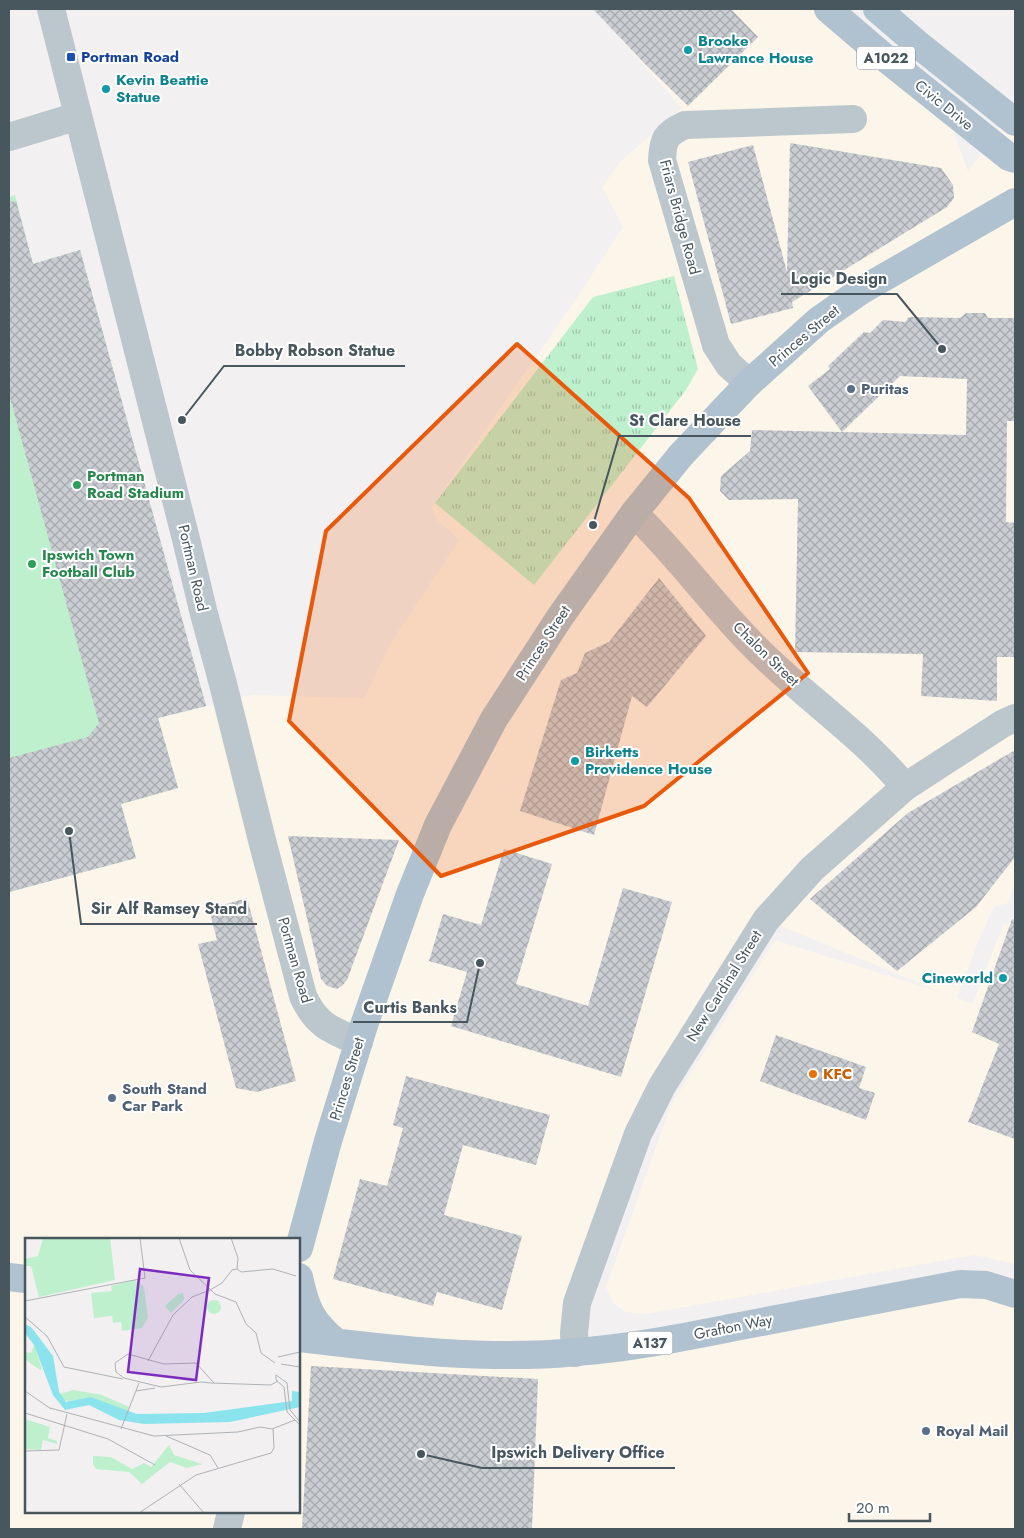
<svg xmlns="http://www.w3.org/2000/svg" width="1024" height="1538" font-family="Jost,sans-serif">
	<defs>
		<pattern id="grass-tufts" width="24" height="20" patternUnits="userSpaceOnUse" patternTransform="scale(1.25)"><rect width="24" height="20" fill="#bff0cd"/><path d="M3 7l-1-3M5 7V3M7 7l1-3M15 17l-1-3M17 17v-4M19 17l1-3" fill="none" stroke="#9dc5aa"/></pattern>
		<pattern id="building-cross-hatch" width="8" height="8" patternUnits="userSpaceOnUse" patternTransform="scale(1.25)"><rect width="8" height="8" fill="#caced3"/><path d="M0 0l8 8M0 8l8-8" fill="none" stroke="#a6aaae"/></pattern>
	</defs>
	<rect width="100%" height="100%" fill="#f2f0f0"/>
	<path fill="#fcf5ea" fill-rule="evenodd" d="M 595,9 L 828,9 L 944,105 L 968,171 L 1015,107 L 1015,883 L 1008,903 L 994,907 L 978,942 L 957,998 L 973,1003 L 1003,925 L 1015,920 L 1015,1264 L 974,1255 L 646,1314 L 626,1312 L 613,1303 L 606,1287 L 671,1105 L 775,940 L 946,994 L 766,920 L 662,1086 L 575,1352 L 916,1292 L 1015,1294 L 1015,1529 L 9,1529 L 9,892 L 136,858 L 121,804 L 158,718 L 252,695 L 364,698 L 391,642 L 459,540 L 435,518 L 431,508 L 576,299 L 623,227 L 602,187 L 620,162 L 682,108 L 603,19 ZM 26,1239 L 299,1239 L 299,1512 L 26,1512 Z"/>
	<path fill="url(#grass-tufts)" d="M 674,276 L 698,369 L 686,390 L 534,585 L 435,503 L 593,297 Z"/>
	<path fill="#bff0cd" d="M 15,195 L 33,264 L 80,250 L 206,706 L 158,718 L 178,788 L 121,804 L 136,858 L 9,892 L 9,197 Z"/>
	<path fill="url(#building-cross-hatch)" fill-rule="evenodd" d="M 593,9 L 731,9 L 758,37 L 688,106 L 645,64 Z
		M 790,143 L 941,168 L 953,185 L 954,198 L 947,207 L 792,302 L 793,308 L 731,324 L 688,162 L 753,145 L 787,272 Z
		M 16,201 L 33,264 L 80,250 L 206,706 L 158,718 L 178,788 L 121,804 L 136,858 L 9,892 L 9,758 L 88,737 L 99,723 L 9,394 L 9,202 Z
		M 966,313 L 985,313 L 988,318 L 1015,318 L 1015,421 L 1007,421 L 1006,522 L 1015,523 L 1015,657 L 997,657 L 997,701 L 921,696 L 923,654 L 795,652 L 798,499 L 729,500 L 720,491 L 721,476 L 750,451 L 752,430 L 842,432 L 808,386 L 830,369 L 828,366 L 864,332 L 870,333 L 883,320 L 905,322 L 909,317 L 960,318 ZM 900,376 L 967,379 L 966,435 L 842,432 Z
		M 659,578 L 706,636 L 647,707 L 632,696 L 594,835 L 520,811 L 561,680 L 577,673 L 585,653 L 609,642 Z
		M 1015,750 L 1015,857 L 976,907 L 897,971 L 810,899 L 908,813 Z
		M 288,836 L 399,840 L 347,980 L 342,986 L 337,989 L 327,986 L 321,979 Z
		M 504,849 L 552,864 L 516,984 L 588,1006 L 623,888 L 672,902 L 621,1077 L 451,1026 L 467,972 L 429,961 L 443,914 L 481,925 Z
		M 247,898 L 296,1081 L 257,1092 L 236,1088 L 198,944 L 217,940 L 209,909 Z
		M 1012,919 L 1015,920 L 1015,1139 L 968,1122 L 999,1044 L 972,1032 Z
		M 776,1035 L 866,1067 L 859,1088 L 875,1093 L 866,1120 L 760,1081 Z
		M 406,1076 L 550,1115 L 536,1165 L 463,1145 L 444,1215 L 522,1236 L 502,1310 L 437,1292 L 433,1306 L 333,1279 L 360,1179 L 387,1186 L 403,1128 L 393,1125 Z
		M 311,1366 L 538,1379 L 532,1529 L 302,1529 Z"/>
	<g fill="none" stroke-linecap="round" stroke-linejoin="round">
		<path stroke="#bcc6cd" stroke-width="28" d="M 51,9 L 186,539 L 203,610 L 223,684 L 263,844 L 303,996 C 316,1025 331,1030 359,1042
			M 9,137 L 78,116
			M 749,383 L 729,365 L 716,345 L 662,160 C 663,140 665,134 685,125 L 853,119
			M 634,513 C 676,554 711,602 752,644 C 800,694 861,733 905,787
			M 575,1353 L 574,1333 L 577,1303 L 638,1134 L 662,1086 L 766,920 L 812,869 L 905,787 L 1002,724 L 1015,718
			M 227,1529 L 231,1512"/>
		<path stroke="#b0c2cf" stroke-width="28" d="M 828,9 L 884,57 L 1009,157 L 1015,159
			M 877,9 L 920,46 L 1015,122
			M 299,1248 L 328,1141 L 364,1025 L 410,894 L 438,825 L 494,719 L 560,617 L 634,513 L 681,455 L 749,383 L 819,320 L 862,290 L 1015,202
			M 9,1277 L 26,1279
			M 299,1277 C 306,1309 311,1321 336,1342
			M 299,1338 C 390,1349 486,1361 577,1352 C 629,1348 679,1338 730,1328 C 807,1314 883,1298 960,1284 L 986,1285 L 1015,1294"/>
	</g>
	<path fill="#e8590c" fill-opacity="0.2" stroke="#e8590c" stroke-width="4" stroke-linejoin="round" d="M 517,344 L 689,498 L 808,673 L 644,806 L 441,876 L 289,721 L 326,531 Z"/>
	<g fill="#0f9aa8" stroke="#fff" stroke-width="2">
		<circle cx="688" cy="50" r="5"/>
		<circle cx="106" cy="89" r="5"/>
		<circle cx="575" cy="761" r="5"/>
		<circle cx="1003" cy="978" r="5"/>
	</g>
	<rect fill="#1a4fb4" stroke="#fff" stroke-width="2" x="66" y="52" width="10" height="10" rx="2.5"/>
	<g fill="#5c6f8a" stroke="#fff" stroke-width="2">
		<circle cx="851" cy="389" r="5"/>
		<circle cx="112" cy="1098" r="5"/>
		<circle cx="926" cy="1431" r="5"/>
	</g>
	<g fill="#2e9e5b" stroke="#fff" stroke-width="2">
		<circle cx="77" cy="485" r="5"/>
		<circle cx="32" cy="564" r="5"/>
	</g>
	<circle fill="#e8710a" stroke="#fff" stroke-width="2" cx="813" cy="1074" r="5"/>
	<g text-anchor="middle" stroke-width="4" stroke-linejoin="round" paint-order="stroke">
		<g fill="#fff" stroke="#7f898e" stroke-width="1">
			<rect x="857" y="46.5" width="58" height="23" rx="4"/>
			<rect x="627.5" y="1331.5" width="45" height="23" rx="4"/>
		</g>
		<g font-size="14" font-weight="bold" fill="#48565e">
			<text x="886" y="63">A1022</text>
			<text x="650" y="1348">A137</text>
		</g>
		<g font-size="15" font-weight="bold" fill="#0d838f" stroke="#fff" text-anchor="start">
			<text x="698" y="46">Brooke<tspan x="698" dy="17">Lawrance House</tspan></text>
			<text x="116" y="85">Kevin Beattie<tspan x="116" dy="17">Statue</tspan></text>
			<text x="585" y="757">Birketts<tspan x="585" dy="17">Providence House</tspan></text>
			<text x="993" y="983" text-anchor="end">Cineworld</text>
		</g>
		<g font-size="15" font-weight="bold" fill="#164399" stroke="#fff" text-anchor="start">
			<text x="81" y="62">Portman Road</text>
		</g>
		<g font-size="15" fill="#48565e" stroke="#fff">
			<text transform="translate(944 105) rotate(39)" y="5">Civic Drive</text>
			<text transform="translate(680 217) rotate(75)" y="5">Friars Bridge Road</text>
			<text transform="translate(804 336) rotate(-40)" y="5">Princes Street</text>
			<text transform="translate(193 568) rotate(77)" y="5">Portman Road</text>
			<text transform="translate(543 643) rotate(-57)" y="5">Princes Street</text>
			<text transform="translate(766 654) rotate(44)" y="5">Chalon Street</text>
			<text transform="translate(295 960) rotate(74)" y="5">Portman Road</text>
			<text transform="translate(724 986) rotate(-58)" y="5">New Cardinal Street</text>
			<text transform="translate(347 1079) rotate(-73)" y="5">Princes Street</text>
			<text transform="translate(733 1327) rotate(-11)" y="5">Grafton Way</text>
		</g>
		<g font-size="15" font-weight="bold" fill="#4e5e75" stroke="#fff" text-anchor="start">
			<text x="861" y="394">Puritas</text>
			<text x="122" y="1094">South Stand<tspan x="122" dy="17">Car Park</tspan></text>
			<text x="936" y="1436">Royal Mail</text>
		</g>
		<g font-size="15" font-weight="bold" fill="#27864d" stroke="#fff" text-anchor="start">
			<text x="87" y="481">Portman<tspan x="87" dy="17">Road Stadium</tspan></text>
			<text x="42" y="560">Ipswich Town<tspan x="42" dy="17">Football Club</tspan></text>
		</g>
		<g font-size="15" font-weight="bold" fill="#c56008" stroke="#fff" text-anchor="start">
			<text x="823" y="1079">KFC</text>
		</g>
	</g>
	<g transform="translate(25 1238)">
		<rect width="275" height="275" fill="#f2f0f0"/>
		<path d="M 158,55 L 159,62 L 146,75 L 140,68 L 153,56 Z" fill="#bff0cd"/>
		<path d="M 18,0 L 85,0 L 90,42 L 14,59 L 6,28 L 0,28 L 0,21 L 13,18 ZM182 69a7 7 0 1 1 14 0a7 7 0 1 1-14 0ZM 9,107 L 17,131 L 15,132 L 1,122 L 0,114 L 6,115 ZM 48,152 L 77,157 L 104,169 L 103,174 L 66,159 L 46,164 L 38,162 L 35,156 ZM 0,181 L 25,189 L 23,200 L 32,203 L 32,206 L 18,202 L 16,212 L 0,211 ZM 144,207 L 149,217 L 177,226 L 162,230 L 145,224 L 117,246 L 104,234 L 71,231 L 68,226 L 68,218 L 86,219 L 107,231 L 119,225 L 126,229 Z" fill="#bff0cd"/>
		<path d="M 110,42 L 119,49 L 123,80 L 117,90 L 97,93 L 96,84 L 88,85 L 87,78 L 69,80 L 66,55 L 87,53 L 86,48 Z" fill="#bff0cd"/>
		<path d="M 0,86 L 6,89 L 28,118 L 34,154 L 41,164 L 66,159 L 112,176 L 179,175 L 267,163 L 267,153 L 275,154 L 275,169 L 205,184 L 119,186 L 94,182 L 64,167 L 40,172 L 28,157 L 9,107 L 0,95 Z" fill="#8be3ed"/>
		<path fill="none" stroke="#aeb2b6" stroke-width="1" d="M 154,0 L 165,32 L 190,56 L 211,64 L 221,86 L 231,95 L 236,115 L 250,125M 206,0 L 213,20 L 212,31M 212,31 L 216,34 L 248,31 L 271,38M 185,52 L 197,45 L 207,32 L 212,31M 0,63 L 120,40 L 115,0M 0,79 L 22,98 L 39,129 L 98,141M 253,119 L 275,114M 123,123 L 148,77 L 167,59 L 185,52M 256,126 L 275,129M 189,145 L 171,125 L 139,126 L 103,116 L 90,125 L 91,134 L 99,140 L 136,149 L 176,144 L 186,145 L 246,147 L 253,143M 0,153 L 26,171M 111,153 L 130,150M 25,170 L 129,198 L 213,194 L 235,189 L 247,191 L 270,182M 0,175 L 83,201 L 130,227M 275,184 L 265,172 L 262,145 L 251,137 L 251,142 L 259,149 L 262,174 L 275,187M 96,191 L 114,145M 141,198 L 185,217 L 193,230M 0,213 L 34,212 L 42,176M 154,246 L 179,275M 114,275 L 171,237 L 246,215 L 249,210 L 248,191"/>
		<path fill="#7b2cbf" fill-opacity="0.15" stroke="#7b2cbf" stroke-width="2.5" d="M 115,31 L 184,40 L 171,142 L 103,134 Z"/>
		<rect width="275" height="275" fill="none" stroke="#48565e" stroke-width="2.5"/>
	</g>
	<path fill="none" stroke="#48565e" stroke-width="2" d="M942 349L897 294H781M182 420L224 366H405M593 525L619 436H751M69 831L81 924H257M480 963L467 1022H353M421 1454L482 1468H675"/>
	<g fill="#48565e" stroke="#fff" stroke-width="2">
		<circle cx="942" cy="349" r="5"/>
		<circle cx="182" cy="420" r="5"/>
		<circle cx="593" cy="525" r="5"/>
		<circle cx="69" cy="831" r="5"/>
		<circle cx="480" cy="963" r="5"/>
		<circle cx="421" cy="1454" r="5"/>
	</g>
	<g font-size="16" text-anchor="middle" font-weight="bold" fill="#48565e" stroke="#fff" stroke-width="4" stroke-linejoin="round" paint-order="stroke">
		<text x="839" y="284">Logic Design</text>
		<text x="315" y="356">Bobby Robson Statue</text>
		<text x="685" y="426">St Clare House</text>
		<text x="169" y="914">Sir Alf Ramsey Stand</text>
		<text x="410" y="1013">Curtis Banks</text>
		<text x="578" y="1458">Ipswich Delivery Office</text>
	</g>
	<rect width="1024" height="1538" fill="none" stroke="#48565e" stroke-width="20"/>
	<path d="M849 1513v8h81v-8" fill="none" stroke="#48565e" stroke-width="2.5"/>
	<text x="856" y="1513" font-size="15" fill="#48565e" stroke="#ffffff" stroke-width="4" paint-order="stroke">20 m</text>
</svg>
